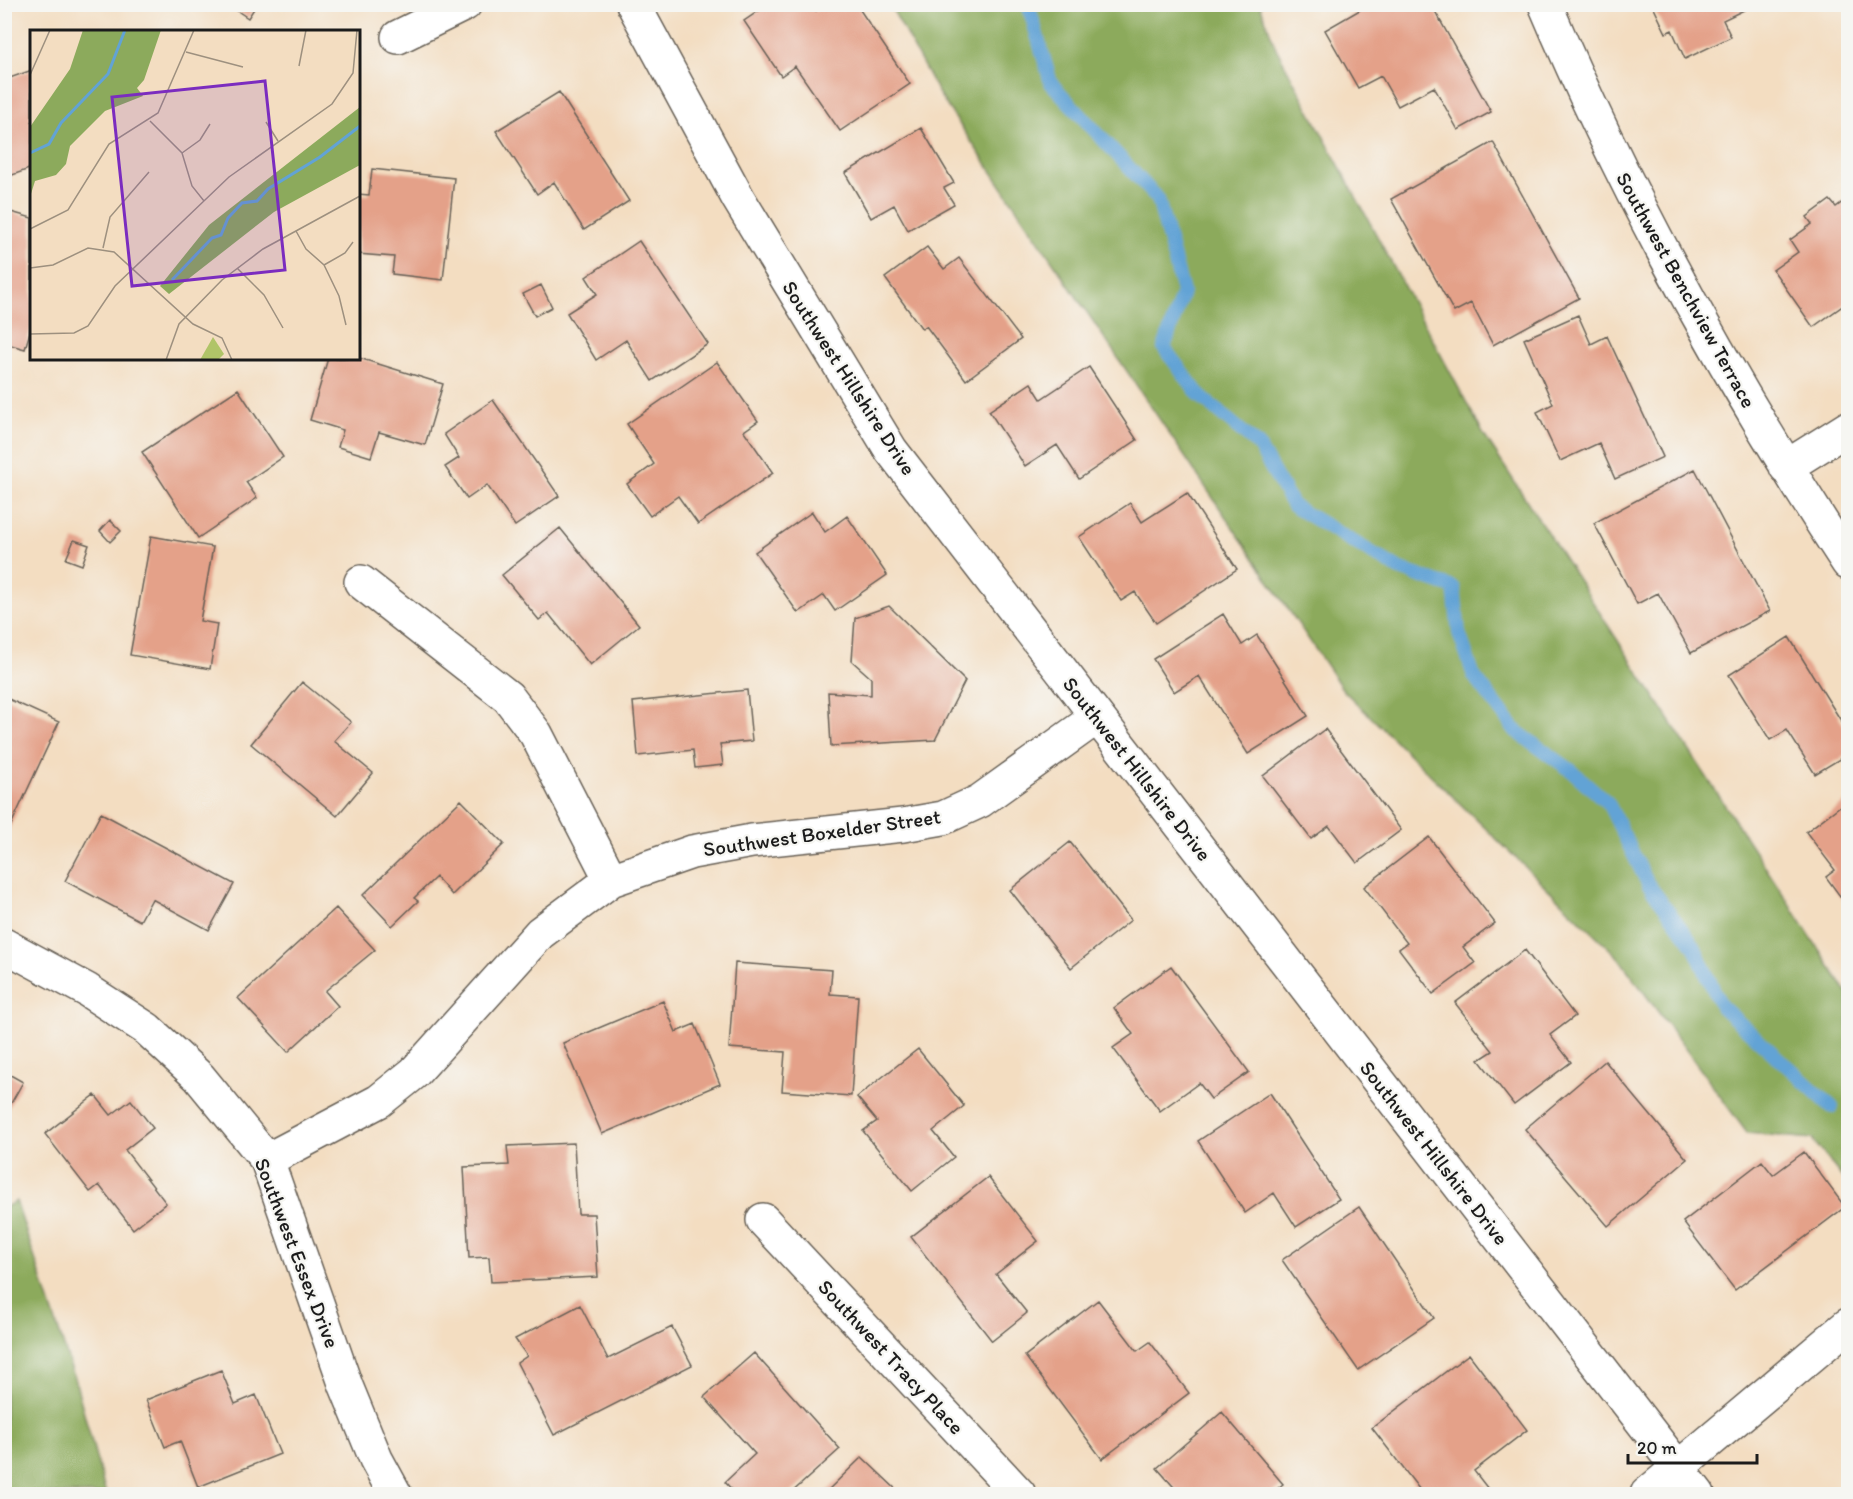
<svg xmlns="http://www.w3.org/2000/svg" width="1853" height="1499" font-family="Itim,sans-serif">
	<rect width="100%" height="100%" fill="#f6f6f2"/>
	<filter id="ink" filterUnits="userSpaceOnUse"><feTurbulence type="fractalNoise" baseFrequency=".0167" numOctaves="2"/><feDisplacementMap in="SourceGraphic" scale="12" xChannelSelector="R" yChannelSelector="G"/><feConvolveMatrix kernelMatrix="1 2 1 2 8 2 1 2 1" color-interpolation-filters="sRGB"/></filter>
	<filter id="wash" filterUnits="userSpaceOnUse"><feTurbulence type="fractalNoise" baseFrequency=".008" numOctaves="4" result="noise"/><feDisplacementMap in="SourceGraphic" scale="24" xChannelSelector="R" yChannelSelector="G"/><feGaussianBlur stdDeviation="1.35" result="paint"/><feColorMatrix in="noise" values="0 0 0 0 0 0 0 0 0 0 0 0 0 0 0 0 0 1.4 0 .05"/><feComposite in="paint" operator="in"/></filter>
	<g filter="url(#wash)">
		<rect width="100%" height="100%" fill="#f3ddc1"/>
		<path fill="#8caa5c" stroke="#54633c" stroke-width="1.5" d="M 890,5 L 1260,5 L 1276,48 L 1484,435 L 1848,994 L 1848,1185 L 1812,1139 L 1747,1133 L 1618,957 L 1343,690 L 939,94 Z
			M 16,1201 L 76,1383 L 106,1494 L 5,1494 L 4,1208 Z"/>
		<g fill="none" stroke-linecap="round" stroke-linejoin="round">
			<path stroke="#62a3d5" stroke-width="14" d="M 1028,4 L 1051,83 L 1158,199 L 1183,292 L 1164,348 L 1200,396 L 1258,445 L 1293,506 L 1399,569 L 1454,588 L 1459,633 L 1474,676 L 1516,731 L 1572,771 L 1608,803 L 1648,884 L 1694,946 L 1721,1006 L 1832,1107"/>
		</g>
		<g id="blocks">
			<path fill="#e4a189" d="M 227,4 L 257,4 L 248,18 Z
				M 769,4 L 811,4 L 816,11 L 825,4 L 856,4 L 910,84 L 840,131 L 795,66 L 781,76 L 744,21 Z
				M 1370,4 L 1431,4 L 1491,112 L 1458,130 L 1434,87 L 1398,106 L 1381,76 L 1358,88 L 1325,30 Z
				M 1652,4 L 1747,4 L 1748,8 L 1723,20 L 1731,37 L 1685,59 L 1672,30 L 1666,33 Z
				M 32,70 L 32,168 L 4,178 L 4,80 Z
				M 559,92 L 629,201 L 584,230 L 554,182 L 537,194 L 496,131 Z
				M 921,128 L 954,183 L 944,188 L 954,204 L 908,230 L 894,205 L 871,218 L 845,173 Z
				M 1493,142 L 1579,298 L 1493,345 L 1471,303 L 1454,312 L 1391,199 Z
				M 372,169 L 454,178 L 443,280 L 392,274 L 394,257 L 358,254 L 358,194 L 369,195 Z
				M 1848,198 L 1848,302 L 1813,327 L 1773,270 L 1798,252 L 1790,240 L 1812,224 L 1807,217 L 1830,200 L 1836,207 Z
				M 4,210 L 32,218 L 32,325 L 25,349 L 4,343 Z
				M 639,241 L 708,344 L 652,381 L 626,340 L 596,360 L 567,313 L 597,294 L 586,277 Z
				M 927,247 L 944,269 L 959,258 L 1021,339 L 966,380 L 926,326 L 922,329 L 885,278 Z
				M 541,285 L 552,307 L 535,316 L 523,294 Z
				M 1578,315 L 1591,344 L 1607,336 L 1663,457 L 1615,479 L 1599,443 L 1560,461 L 1537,412 L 1553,404 L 1524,339 Z
				M 328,358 L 359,358 L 443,384 L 425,445 L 379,432 L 371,457 L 338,447 L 343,430 L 310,420 Z
				M 717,362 L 758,421 L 744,431 L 773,473 L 698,524 L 678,496 L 650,516 L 627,484 L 654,464 L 627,424 Z
				M 1089,367 L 1137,440 L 1079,479 L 1057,445 L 1025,466 L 989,411 L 1031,383 L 1041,399 Z
				M 238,389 L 283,457 L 246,482 L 257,498 L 198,538 L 142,452 Z
				M 493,400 L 559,496 L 515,526 L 487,485 L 467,499 L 445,467 L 459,458 L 444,434 Z
				M 1695,469 L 1770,611 L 1691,653 L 1658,593 L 1637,604 L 1594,523 Z
				M 1187,493 L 1237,569 L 1156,623 L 1135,592 L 1121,601 L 1079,537 L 1130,503 L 1142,522 Z
				M 812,512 L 825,532 L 847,516 L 887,575 L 835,611 L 824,595 L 798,613 L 755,552 Z
				M 110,520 L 121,531 L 110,542 L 100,531 Z
				M 560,528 L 639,625 L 590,665 L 548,613 L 539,620 L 502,575 Z
				M 151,536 L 213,547 L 200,621 L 217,624 L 210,669 L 130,655 Z
				M 74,540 L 89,545 L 82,565 L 66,559 Z
				M 889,606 L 965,681 L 935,740 L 831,746 L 828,692 L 871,695 L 871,678 L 852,661 L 855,618 Z
				M 1223,614 L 1242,645 L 1257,635 L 1308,716 L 1248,754 L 1199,676 L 1174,692 L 1153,659 Z
				M 1789,637 L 1848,732 L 1848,754 L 1815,774 L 1787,730 L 1770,740 L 1729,675 Z
				M 302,682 L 351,722 L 334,741 L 373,773 L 337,816 L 251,744 Z
				M 747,690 L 752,741 L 720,744 L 723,765 L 695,768 L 693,750 L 638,756 L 633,702 Z
				M 4,697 L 59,722 L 4,840 Z
				M 1325,729 L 1401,830 L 1357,863 L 1329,826 L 1311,839 L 1263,776 Z
				M 461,800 L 504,844 L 452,895 L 436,877 L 414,898 L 418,901 L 392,926 L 363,895 Z
				M 1848,800 L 1848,907 L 1826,877 L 1835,870 L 1806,832 Z
				M 101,813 L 234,884 L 209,930 L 152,899 L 140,921 L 65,881 Z
				M 1429,837 L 1495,923 L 1463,947 L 1475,963 L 1433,994 L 1399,949 L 1407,943 L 1364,887 Z
				M 1070,842 L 1131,920 L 1071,968 L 1010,890 Z
				M 336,908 L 375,950 L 325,991 L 338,1006 L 288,1052 L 238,998 Z
				M 1525,950 L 1575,1016 L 1550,1035 L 1571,1062 L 1514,1105 L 1479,1060 L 1493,1051 L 1455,1003 Z
				M 735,963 L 832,970 L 830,994 L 858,996 L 851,1096 L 782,1091 L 785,1052 L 729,1048 Z
				M 1171,966 L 1249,1072 L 1211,1099 L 1199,1083 L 1160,1111 L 1113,1048 L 1133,1034 L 1114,1008 Z
				M 663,1001 L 676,1032 L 695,1024 L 720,1084 L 602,1134 L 563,1043 Z
				M 918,1049 L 964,1106 L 933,1131 L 954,1157 L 912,1191 L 863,1131 L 877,1121 L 857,1097 Z
				M 1605,1061 L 1687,1159 L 1608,1226 L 1525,1129 Z
				M 5,1072 L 23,1082 L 5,1114 Z
				M 1270,1093 L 1339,1199 L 1296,1227 L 1274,1193 L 1245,1213 L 1198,1141 Z
				M 95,1095 L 111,1115 L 131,1100 L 153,1128 L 125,1150 L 166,1203 L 133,1229 L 99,1185 L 90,1192 L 45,1134 Z
				M 574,1143 L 578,1214 L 594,1214 L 598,1277 L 491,1282 L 489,1257 L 469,1258 L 464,1167 L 509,1165 L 507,1146 Z
				M 1804,1152 L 1845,1207 L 1735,1290 L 1683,1222 L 1762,1161 L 1773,1175 Z
				M 988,1177 L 1038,1241 L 996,1274 L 1027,1313 L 992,1341 L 911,1237 Z
				M 1359,1207 L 1434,1318 L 1358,1370 L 1282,1260 Z
				M 1098,1300 L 1137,1351 L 1150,1342 L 1189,1393 L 1102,1459 L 1025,1356 Z
				M 580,1305 L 608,1359 L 672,1327 L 692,1365 L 554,1435 L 517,1363 L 527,1356 L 515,1339 Z
				M 754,1353 L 840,1449 L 790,1494 L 736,1494 L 725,1482 L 755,1454 L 704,1397 Z
				M 1469,1354 L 1527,1430 L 1474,1471 L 1492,1494 L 1423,1494 L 1372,1428 Z
				M 221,1370 L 235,1404 L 256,1395 L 280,1454 L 198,1487 L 180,1441 L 165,1447 L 146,1400 Z
				M 1222,1412 L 1283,1484 L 1271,1494 L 1180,1494 L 1157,1468 Z
				M 862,1457 L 901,1494 L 824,1494 Z"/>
		</g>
	</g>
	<g filter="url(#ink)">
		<use href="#blocks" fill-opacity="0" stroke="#676056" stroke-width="1.5"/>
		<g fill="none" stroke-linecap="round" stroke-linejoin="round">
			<g stroke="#676056" stroke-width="36">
				<path id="minor" d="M 633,4 L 738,198 L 891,450 L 1698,1494
					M 1545,4 C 1628,200 1732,386 1848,563
					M 398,37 L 465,4
					M 1786,467 L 1848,428
					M 361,582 L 508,697 L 536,734 L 611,880
					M 4,945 L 87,990 L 147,1029 L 199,1077 L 267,1160 L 346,1386 L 376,1459 L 395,1494
					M 267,1160 L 379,1101 L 414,1073 L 540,933 L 611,880 L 692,852 L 752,841 L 903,825 L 943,818 L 980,801 L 1097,717
					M 763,1220 L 1019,1494
					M 1647,1494 L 1848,1325"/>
			</g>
			<use href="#minor" stroke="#fff" stroke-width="33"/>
		</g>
	</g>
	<g text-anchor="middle" stroke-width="4.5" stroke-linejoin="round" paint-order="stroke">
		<g font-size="21" fill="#1c1c1c" stroke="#f6f6f2">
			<text transform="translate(1686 290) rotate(61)" y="7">Southwest Benchview Terrace</text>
			<text transform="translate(849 378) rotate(57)" y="7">Southwest Hillshire Drive</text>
			<text transform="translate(1137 769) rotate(52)" y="7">Southwest Hillshire Drive</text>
			<text transform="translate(822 833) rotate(-8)" y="7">Southwest Boxelder Street</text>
			<text transform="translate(1434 1153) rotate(52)" y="7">Southwest Hillshire Drive</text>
			<text transform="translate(297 1253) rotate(69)" y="7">Southwest Essex Drive</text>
			<text transform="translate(891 1357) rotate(47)" y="7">Southwest Tracy Place</text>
		</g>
	</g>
	<g transform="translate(30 30)">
		<rect width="330" height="330" fill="#f3ddc1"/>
		<path d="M 183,307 L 194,324 L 188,330 L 170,330 Z" fill="#b0c468"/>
		<path d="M 53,0 L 131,0 L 114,50 L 107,58 L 113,66 L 75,81 L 40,116 L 36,134 L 26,145 L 5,151 L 0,167 L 0,97 L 40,39 ZM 330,77 L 330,135 L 244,182 L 139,264 L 130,256 L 179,195 Z" fill="#8caa5c"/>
		<path fill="none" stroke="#62a3d5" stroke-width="3" d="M 0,123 L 19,114 L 31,93 L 78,44 L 95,0M 142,250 L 182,208 L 191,205 L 198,188 L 212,173 L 227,171 L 238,159 L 290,127 L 330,96"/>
		<path fill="none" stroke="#9d907f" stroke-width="1.5" d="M 156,22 L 213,37M 269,36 L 276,0M 0,45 L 20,0M 120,91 L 152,123 L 162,156 L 174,171M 236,92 L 248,111M 152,123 L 170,110 L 180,94M 0,199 L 38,180 L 79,114 L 128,83 L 164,0M 266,201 L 276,219 L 294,235 L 309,266 L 316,295M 73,218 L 80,187 L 119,142M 294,235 L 315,223 L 323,212M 0,238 L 23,235 L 58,218 L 84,222 L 163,294 L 192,308 L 202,330M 207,238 L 234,265 L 253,298M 0,304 L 44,303 L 58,296 L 85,256 L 199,147 L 302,74 L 323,43 L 327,0M 136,330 L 149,294 L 192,250 L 233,219 L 330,166"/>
		<path fill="#7b2cbf" fill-opacity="0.15" stroke="#7b2cbf" stroke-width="3" d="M 235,51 L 255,240 L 102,256 L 82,67 Z"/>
		<rect width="330" height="330" fill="none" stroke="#1c1c1c" stroke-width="3"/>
	</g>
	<rect width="1853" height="1499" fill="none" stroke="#f6f6f2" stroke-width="24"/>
	<path d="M1628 1454v9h129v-9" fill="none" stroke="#1c1c1c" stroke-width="3"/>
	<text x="1637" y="1454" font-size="18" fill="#1c1c1c" stroke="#f6f6f2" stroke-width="4.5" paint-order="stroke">20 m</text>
</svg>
